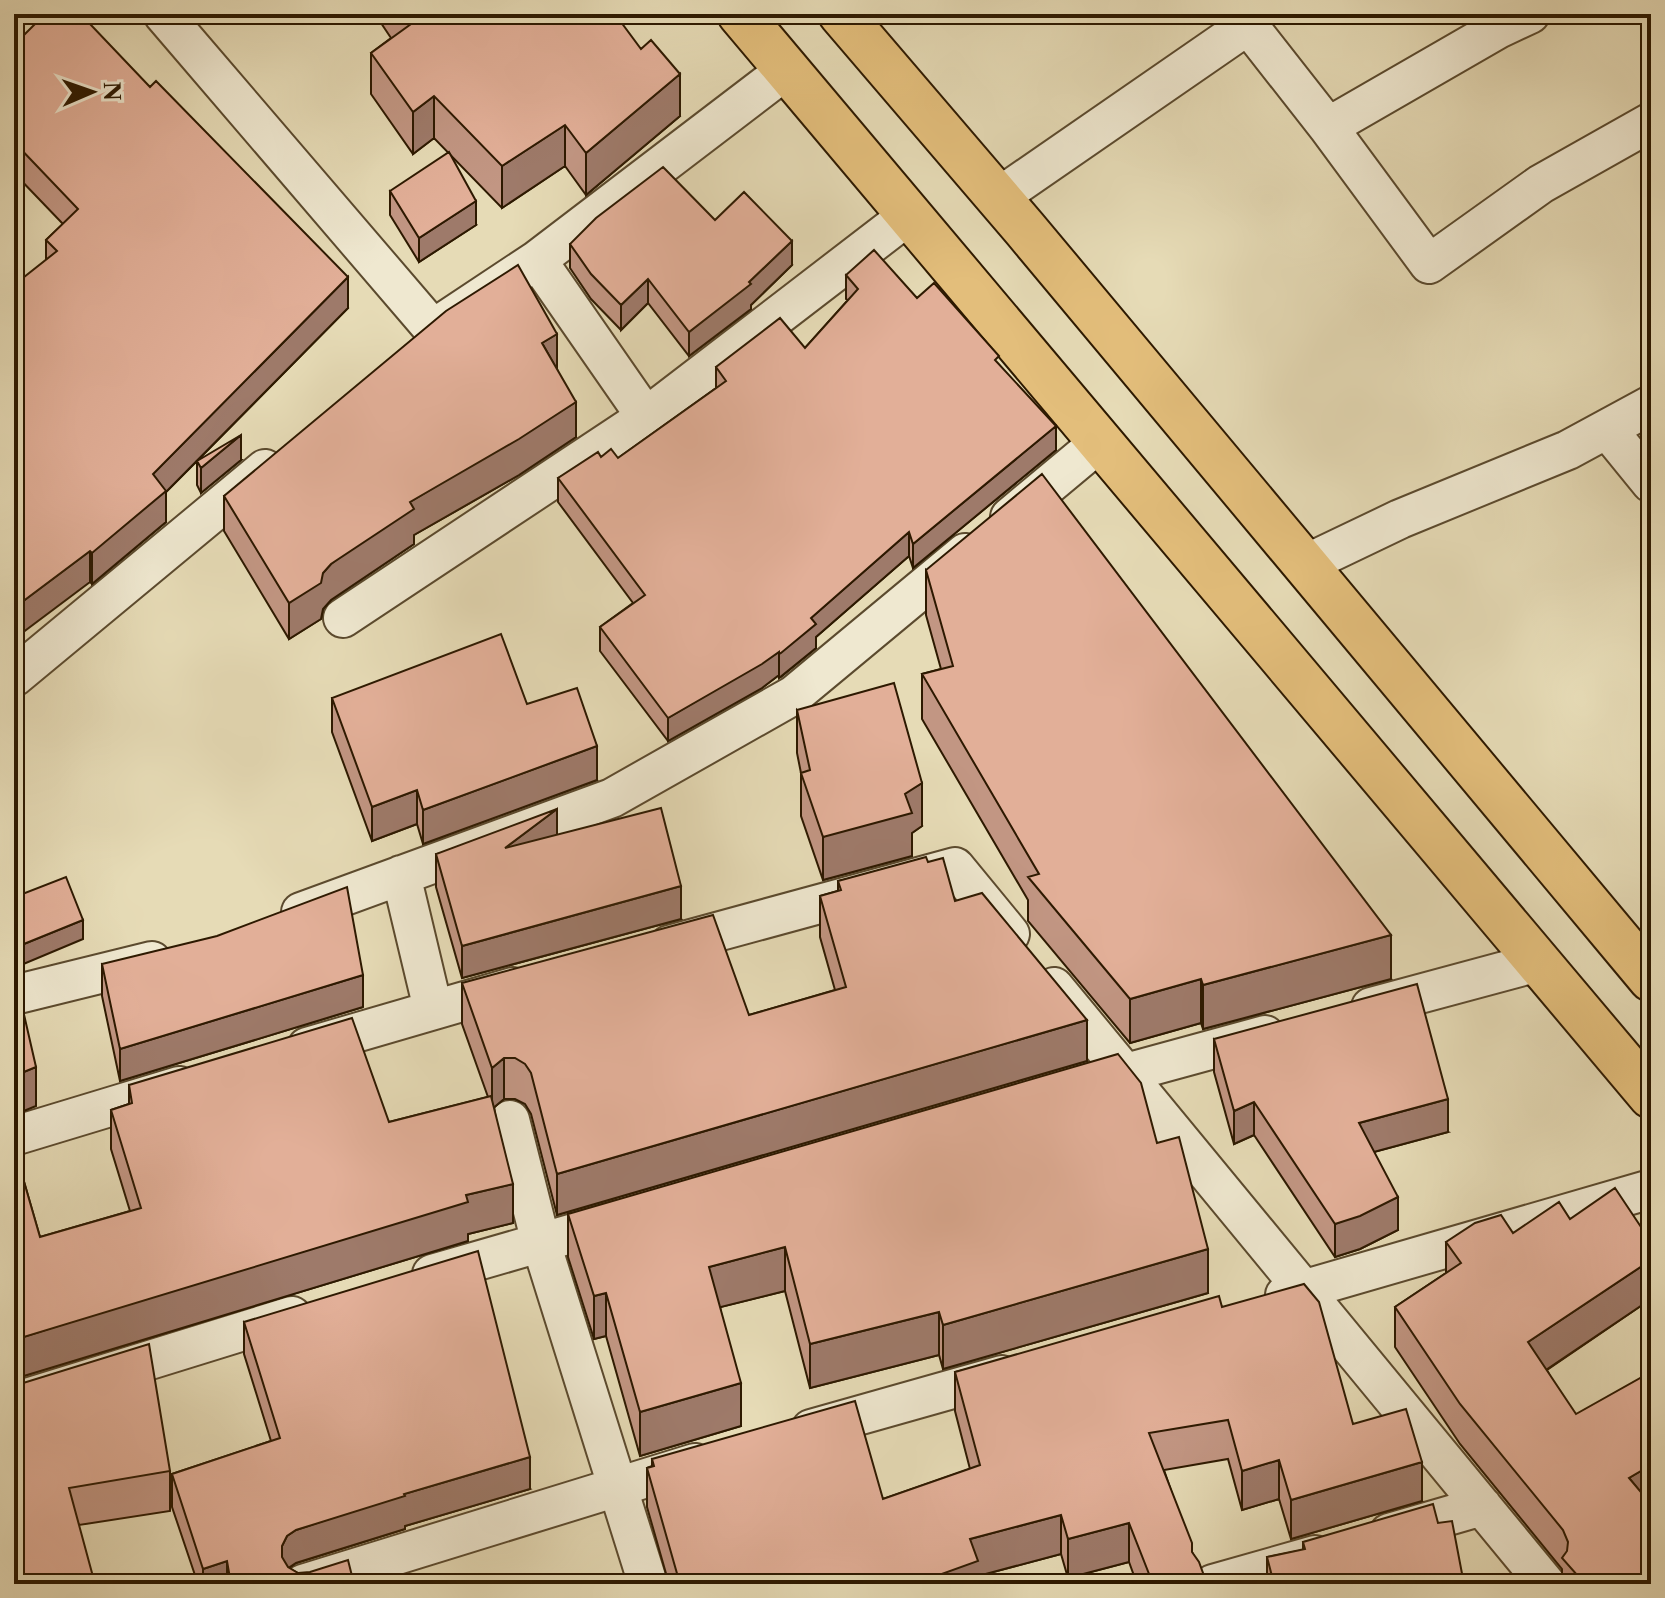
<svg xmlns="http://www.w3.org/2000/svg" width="1665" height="1598" font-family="'Libre Caslon Text',serif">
	<rect width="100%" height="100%" fill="#e6dbb6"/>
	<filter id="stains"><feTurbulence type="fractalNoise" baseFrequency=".0025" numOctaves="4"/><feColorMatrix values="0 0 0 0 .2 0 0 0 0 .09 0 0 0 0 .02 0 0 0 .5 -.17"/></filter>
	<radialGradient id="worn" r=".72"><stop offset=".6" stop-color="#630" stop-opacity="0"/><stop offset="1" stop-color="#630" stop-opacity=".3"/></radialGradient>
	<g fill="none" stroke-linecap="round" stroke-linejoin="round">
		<g stroke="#5b4a2e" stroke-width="42">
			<path id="minor" d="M 163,14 L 433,329 L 537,260 L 646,417 L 909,215
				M 1248,25 L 1328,127 L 1429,264 L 1541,184 L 1651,122
				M 1328,127 L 1498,29 L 1530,14
				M 999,197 L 1248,25 L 1240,14
				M 537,260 L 786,70
				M 1607,429 L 1651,483
				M 1010,517 L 1100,442
				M 1306,564 L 1400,519 L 1568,450 L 1651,405
				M 343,618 L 646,417
				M 14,677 L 265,469
				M 401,875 L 433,1009
				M 301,912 L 612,798 L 794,695 L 965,553
				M 669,945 L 955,867 L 1010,934
				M 1054,987 L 1546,1584
				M 14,995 L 152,961
				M 1371,1007 L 1538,962
				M 307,1047 L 513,987
				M 1104,1079 L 1265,1035
				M 510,1120 L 541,1243 L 648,1584
				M 14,1136 L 179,1086
				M 432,1274 L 619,1220
				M 1285,1295 L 1651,1189
				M 14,1402 L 292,1316
				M 811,1429 L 1002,1375
				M 1389,1533 L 1482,1506
				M 303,1584 L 695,1463
				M 1213,1584 L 1315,1555"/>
		</g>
		<g stroke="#2d1900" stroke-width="48">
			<path id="primary" d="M 740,14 L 1651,1096
				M 841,14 L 1025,229 L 1651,979"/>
		</g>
		<use href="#minor" stroke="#efe8d0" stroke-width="38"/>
		<use href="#primary" stroke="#e3be7b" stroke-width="44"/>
	</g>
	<path fill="#c29683" stroke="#2d1900" stroke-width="2" d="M 379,14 L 615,14 L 680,116 L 586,195 L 565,166 L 502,208 L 434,138 L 413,154 L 371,94 L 371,53 L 391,38 L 379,20 Z
		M 94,29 L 348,308 L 197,461 L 241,460 L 201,493 L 197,485 L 197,461 L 166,492 L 166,522 L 92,584 L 90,582 L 46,260 L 46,240 L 63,224 L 14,173 L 14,45 Z
		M 390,191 L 476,225 L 419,262 L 390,215 Z
		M 715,220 L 792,265 L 751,305 L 751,309 L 689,356 L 648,303 L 621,330 L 591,299 L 570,268 L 570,244 Z
		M 846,275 L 917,298 L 999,365 L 1056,450 L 913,568 L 909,556 L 816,637 L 816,648 L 781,677 L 779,678 L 779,675 L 762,688 L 668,741 L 600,651 L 600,627 L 633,603 L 558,502 L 558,478 L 601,457 L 618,458 L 716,388 L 716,367 L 805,348 L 848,300 L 846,299 Z
		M 557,369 L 576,437 L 519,475 L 414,535 L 414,544 L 331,600 L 323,609 L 321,619 L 289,639 L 224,531 L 224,496 Z
		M 926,570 L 1391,979 L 1203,1029 L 1201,1023 L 1130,1043 L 1028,921 L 1028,900 L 922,719 L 922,674 L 941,669 L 926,615 Z
		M 332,698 L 527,704 L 597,780 L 423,844 L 417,824 L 372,841 L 332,732 Z
		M 797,710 L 922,826 L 912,833 L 912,856 L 823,880 L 801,816 L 801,773 L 797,753 Z
		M 557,835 L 681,919 L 462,978 L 436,887 L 436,854 Z
		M 928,862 L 955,901 L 1087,1061 L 557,1215 L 531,1114 L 525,1104 L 515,1099 L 504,1099 L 494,1107 L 513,1223 L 468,1234 L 468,1241 L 14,1379 L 14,1147 L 40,1237 L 130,1211 L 111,1149 L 111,1110 L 129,1104 L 129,1085 L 389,1122 L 488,1097 L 462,1024 L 462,983 L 749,1015 L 835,990 L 820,937 L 820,896 L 838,891 L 838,881 Z
		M 102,964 L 363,1007 L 120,1081 L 102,996 Z
		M 1214,1039 L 1448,1132 L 1374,1152 L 1398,1230 L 1360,1249 L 1335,1257 L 1254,1135 L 1234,1144 L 1214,1072 Z
		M 1157,1143 L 1208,1293 L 943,1369 L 939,1355 L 810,1388 L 785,1291 L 720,1307 L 741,1426 L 640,1456 L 606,1336 L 594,1339 L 568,1257 L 568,1214 Z
		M 1570,1219 L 1651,1242 L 1651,1299 L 1547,1370 L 1651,1584 L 1562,1584 L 1562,1569 L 1460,1444 L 1395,1347 L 1395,1307 L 1446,1273 L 1446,1242 L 1513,1233 Z
		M 1222,1307 L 1353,1424 L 1422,1501 L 1291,1539 L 1279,1499 L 1242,1510 L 1228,1459 L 1164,1470 L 1192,1552 L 1207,1584 L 1137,1584 L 1129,1562 L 1068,1578 L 1061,1554 L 978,1576 L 978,1584 L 669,1584 L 647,1507 L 647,1468 L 652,1466 L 652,1459 L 883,1499 L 970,1469 L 955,1411 L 955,1372 Z
		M 244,1322 L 530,1489 L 405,1526 L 405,1529 L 296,1563 L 289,1568 L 298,1573 L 354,1584 L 198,1584 L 172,1507 L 172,1474 L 271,1441 L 244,1354 Z
		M 14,1384 L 170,1471 L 170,1511 L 79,1525 Z
		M 1438,1523 L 1464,1584 L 1267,1584 L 1267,1557 L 1303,1550 L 1303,1542 Z"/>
	<path fill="#9e7a6a" stroke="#2d1900" stroke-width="2" d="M 680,74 L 680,116 L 586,195 L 586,153 Z
		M 434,96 L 434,138 L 413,154 L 413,112 Z
		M 565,125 L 565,166 L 502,208 L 502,166 Z
		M 476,201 L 476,225 L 419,262 L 419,238 Z
		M 792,241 L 792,265 L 751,305 L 751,309 L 689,356 L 689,332 L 749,282 Z
		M 348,277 L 348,308 L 166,492 L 166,522 L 92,584 L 92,553 L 153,474 Z
		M 648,279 L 648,303 L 621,330 L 621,305 Z
		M 557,334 L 557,370 L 542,343 Z
		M 576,402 L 576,437 L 519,475 L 414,535 L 414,544 L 331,600 L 323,609 L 321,619 L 289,639 L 289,603 L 323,573 L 331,564 L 410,502 Z
		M 1056,426 L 1056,450 L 913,568 L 913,544 Z
		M 241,435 L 241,460 L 201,493 L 201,468 Z
		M 909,532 L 909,556 L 816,637 L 816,648 L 779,678 L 779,654 L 811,618 Z
		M 90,551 L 90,582 L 14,639 L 14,608 Z
		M 779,652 L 779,675 L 762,688 L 668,741 L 668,718 Z
		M 597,746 L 597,780 L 423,844 L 423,810 Z
		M 922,783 L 922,826 L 912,833 L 912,856 L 823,880 L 823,837 Z
		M 417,790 L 417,824 L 372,841 L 372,807 Z
		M 557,809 L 557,842 L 505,848 Z
		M 681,886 L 681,919 L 462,978 L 462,946 Z
		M 83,920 L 83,939 L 14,968 L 14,948 Z
		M 1391,935 L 1391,979 L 1203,1029 L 1203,985 Z
		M 363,975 L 363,1007 L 120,1081 L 120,1049 Z
		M 1201,979 L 1201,1023 L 1130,1043 L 1130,999 Z
		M 1087,1020 L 1087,1061 L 557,1215 L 557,1174 Z
		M 504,1058 L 504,1099 L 492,1109 L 492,1068 Z
		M 36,1067 L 36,1106 L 14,1115 L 14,1076 Z
		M 1448,1099 L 1448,1132 L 1359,1156 L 1359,1123 Z
		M 1254,1102 L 1254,1135 L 1234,1144 L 1234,1111 Z
		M 513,1184 L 513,1223 L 468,1234 L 468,1241 L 14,1379 L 14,1340 L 466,1195 Z
		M 1398,1197 L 1398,1230 L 1360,1249 L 1335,1257 L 1335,1224 Z
		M 785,1247 L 785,1291 L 709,1310 L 709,1267 Z
		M 1208,1249 L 1208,1293 L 943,1369 L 943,1325 Z
		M 1651,1260 L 1651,1299 L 1528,1382 L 1528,1342 Z
		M 606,1293 L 606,1336 L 594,1339 L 594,1296 Z
		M 939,1312 L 939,1355 L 810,1388 L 810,1344 Z
		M 741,1383 L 741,1426 L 640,1456 L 640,1412 Z
		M 530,1457 L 530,1489 L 405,1526 L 405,1529 L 296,1563 L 287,1569 L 282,1578 L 282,1546 L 287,1536 L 296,1530 L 404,1494 Z
		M 1279,1460 L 1279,1499 L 1242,1510 L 1242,1471 Z
		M 1422,1462 L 1422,1501 L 1291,1539 L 1291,1500 Z
		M 1651,1465 L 1651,1505 L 1629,1478 Z
		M 1061,1515 L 1061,1554 L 978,1576 L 978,1584 L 914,1584 L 970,1539 Z
		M 1129,1523 L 1129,1562 L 1068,1578 L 1068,1539 Z
		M 227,1561 L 227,1584 L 203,1584 L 203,1569 Z"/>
	<path fill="#e2af98" stroke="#2d1900" stroke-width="2" d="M 45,14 L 89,14 L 94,20 L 90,24 L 150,87 L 156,81 L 348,277 L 153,474 L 166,491 L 92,553 L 90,551 L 14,608 L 14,285 L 57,251 L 46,240 L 78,209 L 14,142 L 14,45 Z
		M 404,14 L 615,14 L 641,49 L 651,40 L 680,74 L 586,153 L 565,125 L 502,166 L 434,96 L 413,112 L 371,53 L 411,24 Z
		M 449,152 L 476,201 L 419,238 L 390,191 Z
		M 663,167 L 715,220 L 744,192 L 792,241 L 749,282 L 751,284 L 689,332 L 648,279 L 621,305 L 591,274 L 570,244 L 596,218 Z
		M 874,250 L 917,298 L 934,283 L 999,356 L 995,360 L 1056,426 L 913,544 L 909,532 L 811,618 L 816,624 L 781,653 L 779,654 L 779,652 L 762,664 L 668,718 L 600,627 L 645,595 L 558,478 L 598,452 L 601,457 L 611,449 L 618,458 L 726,381 L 716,367 L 780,318 L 805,348 L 858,289 L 846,275 Z
		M 518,265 L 557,334 L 542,343 L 576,402 L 519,439 L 410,502 L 414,509 L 331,564 L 323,573 L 321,583 L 289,603 L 224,496 L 446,311 Z
		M 241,435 L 201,468 L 197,461 Z
		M 1042,474 L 1391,935 L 1203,985 L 1201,979 L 1130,999 L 1028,877 L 1039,874 L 922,674 L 953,666 L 926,570 Z
		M 501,634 L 527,704 L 577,688 L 597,746 L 423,810 L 417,790 L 372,807 L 332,698 Z
		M 894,683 L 922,783 L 905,794 L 912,813 L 823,837 L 801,773 L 810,770 L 797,710 Z
		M 661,808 L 681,886 L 462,946 L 436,854 L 557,809 L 505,848 Z
		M 926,857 L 928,862 L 943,858 L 955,901 L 982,893 L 1087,1020 L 557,1174 L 531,1073 L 525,1064 L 515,1058 L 504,1058 L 492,1068 L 462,983 L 713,915 L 749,1015 L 846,987 L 820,896 L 841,890 L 838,881 Z
		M 66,877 L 83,920 L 14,948 L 14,882 L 20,895 Z
		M 347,887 L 363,975 L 120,1049 L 102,964 L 217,936 Z
		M 14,984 L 17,984 L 36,1067 L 14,1076 Z
		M 1417,984 L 1448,1099 L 1359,1123 L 1398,1197 L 1360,1216 L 1335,1224 L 1254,1102 L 1234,1111 L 1214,1039 Z
		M 352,1018 L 389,1122 L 491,1096 L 513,1184 L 466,1195 L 468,1202 L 14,1340 L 14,1147 L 40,1237 L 141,1208 L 111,1110 L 132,1103 L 129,1085 Z
		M 1118,1054 L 1141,1083 L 1157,1143 L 1179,1137 L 1208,1249 L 943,1325 L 939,1312 L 810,1344 L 785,1247 L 709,1267 L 741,1383 L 640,1412 L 606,1293 L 594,1296 L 568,1214 Z
		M 1615,1188 L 1651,1242 L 1651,1260 L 1528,1342 L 1576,1414 L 1651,1372 L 1651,1465 L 1629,1478 L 1651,1504 L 1651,1584 L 1585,1584 L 1562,1558 L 1567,1551 L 1568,1542 L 1563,1530 L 1460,1404 L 1395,1307 L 1461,1263 L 1446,1242 L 1475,1223 L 1501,1215 L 1513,1233 L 1559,1202 L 1570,1219 Z
		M 478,1251 L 530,1457 L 404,1494 L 405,1496 L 296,1530 L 287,1536 L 282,1546 L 282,1557 L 288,1567 L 298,1573 L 310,1572 L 348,1560 L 354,1584 L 231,1584 L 227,1561 L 203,1569 L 172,1474 L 280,1438 L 244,1322 Z
		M 1304,1284 L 1319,1302 L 1353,1424 L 1406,1409 L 1422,1462 L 1291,1500 L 1279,1460 L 1242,1471 L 1228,1420 L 1149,1433 L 1192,1543 L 1192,1552 L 1199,1562 L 1207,1584 L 1153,1584 L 1129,1523 L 1068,1539 L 1061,1515 L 970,1539 L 978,1561 L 914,1584 L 680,1584 L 647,1468 L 654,1466 L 652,1459 L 855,1401 L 883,1499 L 980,1465 L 955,1372 L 1219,1296 L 1222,1307 Z
		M 149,1344 L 170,1471 L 69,1488 L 95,1584 L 14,1584 L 14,1384 L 20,1384 Z
		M 1433,1504 L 1438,1523 L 1452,1521 L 1464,1584 L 1274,1584 L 1267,1557 L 1305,1549 L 1303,1542 Z"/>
	<rect width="1665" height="1598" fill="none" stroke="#e6dbb6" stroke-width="48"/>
	<rect x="16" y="16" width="1633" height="1566" fill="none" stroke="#2d1900" stroke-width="4"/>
	<rect x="24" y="24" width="1617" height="1550" fill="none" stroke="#2d1900" stroke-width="2"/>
	<g transform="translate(92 92) rotate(88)" stroke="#efe8d0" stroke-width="6" paint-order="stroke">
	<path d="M0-6L14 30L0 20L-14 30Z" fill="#2d1900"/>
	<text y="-12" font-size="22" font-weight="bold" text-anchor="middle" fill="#2d1900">N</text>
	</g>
	<rect width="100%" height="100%" filter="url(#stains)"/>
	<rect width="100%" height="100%" fill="url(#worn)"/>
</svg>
